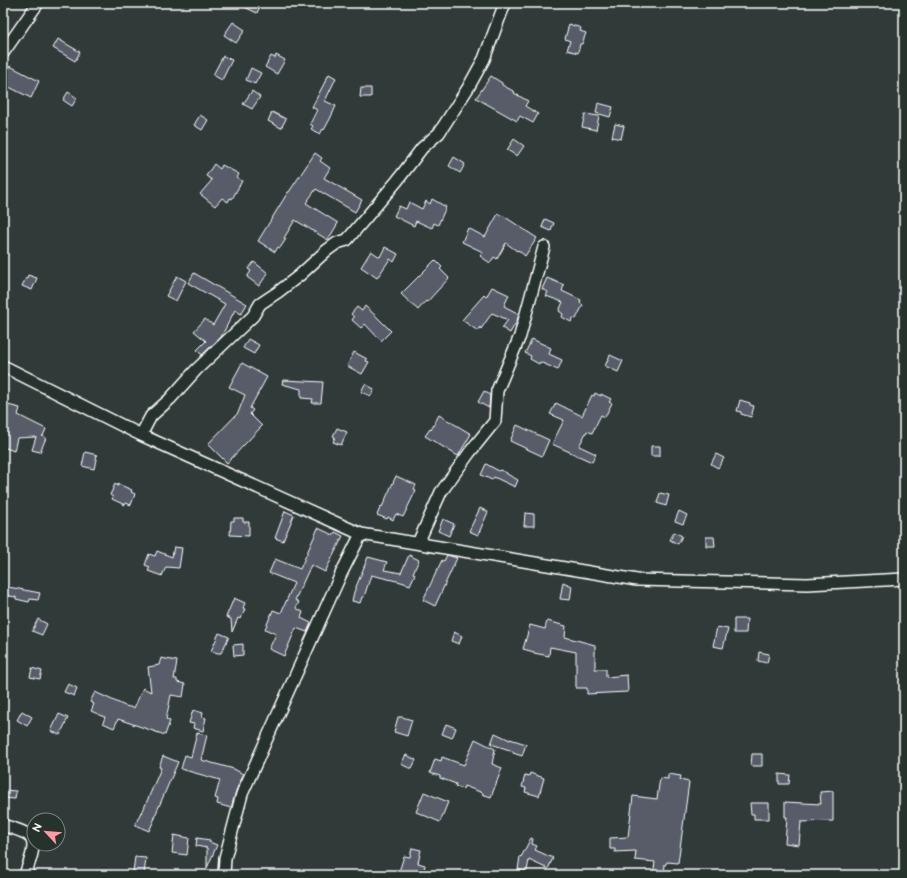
<svg xmlns="http://www.w3.org/2000/svg" width="907" height="878" font-family="'Balsamiq Sans',sans-serif">
	<rect width="100%" height="100%" fill="#303b39"/>
	<filter id="ink" filterUnits="userSpaceOnUse"><feTurbulence type="fractalNoise" baseFrequency=".025" numOctaves="2"/><feDisplacementMap in="SourceGraphic" scale="8" xChannelSelector="R" yChannelSelector="G"/><feConvolveMatrix kernelMatrix="1 2 1 2 8 2 1 2 1" color-interpolation-filters="sRGB"/></filter>
	<g filter="url(#ink)">
		<path fill="#595c69" stroke="#fff" d="M 236,3 L 261,3 L 257,13 Z
			M 233,22 L 245,30 L 236,43 L 224,35 Z
			M 569,24 L 581,28 L 580,31 L 586,33 L 582,44 L 580,44 L 578,53 L 567,50 L 570,41 L 565,39 Z
			M 58,39 L 80,52 L 75,61 L 53,48 Z
			M 276,55 L 285,60 L 277,74 L 265,67 L 271,56 L 275,58 Z
			M 223,56 L 232,60 L 222,80 L 213,75 Z
			M 10,66 L 39,81 L 31,98 L 3,84 L 3,80 Z
			M 251,68 L 261,73 L 255,84 L 246,80 Z
			M 329,74 L 336,78 L 325,101 L 336,106 L 330,119 L 324,130 L 323,129 L 320,134 L 311,129 L 313,126 L 310,124 L 317,110 L 312,107 Z
			M 491,76 L 502,83 L 502,85 L 515,92 L 514,93 L 528,101 L 525,106 L 538,114 L 533,123 L 520,116 L 517,121 L 476,98 Z
			M 361,88 L 371,88 L 371,97 L 360,97 Z
			M 252,91 L 260,97 L 252,109 L 243,104 Z
			M 68,92 L 77,98 L 72,106 L 63,100 Z
			M 598,103 L 613,107 L 610,117 L 596,113 Z
			M 272,112 L 286,119 L 281,128 L 268,121 Z
			M 585,114 L 599,116 L 596,130 L 582,127 Z
			M 200,115 L 208,120 L 202,130 L 194,125 Z
			M 615,124 L 624,126 L 621,139 L 612,137 Z
			M 514,139 L 524,146 L 517,156 L 507,150 Z
			M 315,153 L 322,158 L 320,161 L 330,168 L 324,178 L 362,200 L 355,212 L 316,189 L 306,203 L 338,223 L 328,240 L 295,220 L 284,238 L 286,239 L 280,248 L 278,247 L 275,252 L 258,241 L 288,192 L 289,192 Z
			M 454,157 L 465,164 L 460,173 L 449,166 Z
			M 214,164 L 220,169 L 222,165 L 239,174 L 237,178 L 242,181 L 232,199 L 230,198 L 228,202 L 222,198 L 215,206 L 200,194 L 212,180 L 206,176 Z
			M 432,199 L 446,207 L 438,225 L 434,223 L 432,228 L 416,221 L 414,226 L 394,216 L 399,206 L 406,209 L 409,202 L 422,209 L 426,201 L 430,204 Z
			M 498,214 L 501,216 L 502,215 L 537,238 L 525,256 L 518,250 L 517,251 L 506,243 L 497,259 L 494,257 L 490,263 L 480,256 L 483,252 L 462,242 L 468,228 L 485,237 Z
			M 545,219 L 554,223 L 551,231 L 542,227 Z
			M 385,247 L 398,254 L 394,262 L 390,259 L 377,278 L 361,267 L 371,251 L 380,257 Z
			M 435,260 L 442,267 L 440,269 L 449,278 L 427,302 L 426,301 L 418,310 L 401,294 Z
			M 254,262 L 268,273 L 259,286 L 247,277 L 251,271 L 248,269 Z
			M 194,273 L 247,304 L 241,314 L 235,310 L 221,337 L 202,355 L 197,350 L 206,341 L 194,331 L 205,319 L 213,325 L 225,304 L 188,283 Z
			M 28,275 L 37,278 L 32,290 L 22,286 L 26,278 L 27,278 Z
			M 177,276 L 186,281 L 176,301 L 166,296 Z
			M 547,278 L 564,285 L 562,291 L 581,300 L 580,303 L 583,305 L 576,319 L 573,318 L 571,322 L 562,317 L 563,314 L 559,311 L 563,302 L 546,296 L 548,292 L 542,289 Z
			M 492,287 L 509,295 L 504,306 L 519,314 L 516,324 L 515,324 L 510,333 L 502,328 L 508,320 L 492,313 L 481,329 L 480,327 L 478,331 L 462,320 L 484,295 L 486,297 Z
			M 365,306 L 378,318 L 391,331 L 381,341 L 365,324 L 361,328 L 352,320 L 354,317 L 351,314 L 357,307 L 362,311 Z
			M 248,339 L 259,345 L 254,354 L 243,348 Z
			M 532,339 L 551,348 L 549,354 L 562,360 L 558,370 L 540,362 L 539,364 L 530,359 L 531,356 L 525,353 Z
			M 354,352 L 367,359 L 366,361 L 369,362 L 362,374 L 347,366 Z
			M 610,355 L 623,361 L 618,372 L 605,366 Z
			M 242,363 L 267,377 L 250,408 L 253,410 L 250,414 L 262,426 L 227,463 L 208,444 L 238,413 L 245,395 L 229,387 Z
			M 283,380 L 323,382 L 321,403 L 312,403 L 313,399 L 301,398 L 301,389 L 282,384 Z
			M 365,384 L 374,389 L 371,396 L 361,392 Z
			M 484,391 L 490,395 L 489,408 L 478,402 Z
			M 595,393 L 601,396 L 601,394 L 611,399 L 609,402 L 612,403 L 605,417 L 601,415 L 592,433 L 587,431 L 579,446 L 596,454 L 592,462 L 552,444 L 564,420 L 550,414 L 556,403 L 582,416 L 592,395 L 594,396 Z
			M 740,400 L 750,403 L 750,405 L 754,406 L 751,417 L 741,414 L 741,412 L 737,411 Z
			M 8,405 L 20,408 L 18,415 L 46,429 L 43,436 L 42,436 L 46,438 L 40,452 L 32,450 L 36,437 L 17,438 L 14,451 L 3,447 L 3,438 L 4,438 L 5,420 Z
			M 439,415 L 471,434 L 458,456 L 425,436 L 430,429 L 431,430 Z
			M 517,425 L 549,440 L 542,456 L 510,441 Z
			M 337,428 L 347,432 L 341,445 L 333,442 L 335,437 L 333,436 Z
			M 651,446 L 660,446 L 660,456 L 651,456 Z
			M 85,452 L 97,455 L 94,469 L 82,466 Z
			M 716,454 L 724,458 L 718,468 L 711,464 Z
			M 486,464 L 499,471 L 500,470 L 507,473 L 507,474 L 518,480 L 515,487 L 494,477 L 492,480 L 481,475 Z
			M 396,476 L 416,485 L 414,489 L 416,490 L 403,517 L 396,514 L 393,520 L 388,517 L 387,519 L 377,515 L 381,506 L 382,507 Z
			M 115,484 L 118,486 L 118,484 L 132,490 L 131,492 L 135,494 L 131,505 L 126,503 L 125,505 L 112,499 L 113,497 L 110,495 Z
			M 660,493 L 669,495 L 666,506 L 657,503 Z
			M 480,508 L 488,512 L 478,535 L 469,531 Z
			M 285,511 L 294,515 L 283,541 L 275,538 Z
			M 679,511 L 687,515 L 683,524 L 675,521 Z
			M 525,513 L 534,514 L 534,526 L 524,526 Z
			M 234,518 L 243,518 L 243,522 L 249,522 L 249,536 L 230,535 L 231,521 L 234,521 Z
			M 443,519 L 454,524 L 449,536 L 438,531 Z
			M 318,528 L 333,535 L 335,532 L 343,536 L 325,572 L 311,565 L 295,600 L 299,602 L 296,608 L 303,612 L 301,618 L 311,623 L 307,632 L 296,628 L 284,656 L 269,649 L 276,634 L 265,629 L 273,610 L 281,613 L 294,583 L 269,573 L 275,559 L 300,569 Z
			M 674,532 L 682,536 L 678,544 L 670,540 Z
			M 706,537 L 714,537 L 715,546 L 706,546 Z
			M 174,547 L 182,548 L 179,568 L 166,567 L 162,576 L 148,571 L 150,567 L 145,565 L 149,554 L 155,556 L 157,551 L 172,557 Z
			M 409,555 L 419,560 L 413,573 L 415,574 L 410,585 L 401,582 L 371,575 L 364,597 L 362,597 L 360,603 L 352,601 L 354,592 L 368,557 L 387,562 L 384,570 L 401,573 Z
			M 447,555 L 457,558 L 435,606 L 423,600 L 442,560 L 444,561 Z
			M 563,582 L 572,586 L 570,600 L 560,599 Z
			M 3,586 L 40,593 L 38,600 L 30,599 L 29,602 L 16,599 L 16,597 L 3,595 Z
			M 234,598 L 245,603 L 243,608 L 245,609 L 241,619 L 238,618 L 232,632 L 231,619 L 226,617 Z
			M 38,619 L 47,624 L 42,635 L 32,631 Z
			M 734,619 L 747,619 L 746,633 L 734,633 Z
			M 547,621 L 566,626 L 565,637 L 595,645 L 595,669 L 606,669 L 606,677 L 627,675 L 628,692 L 587,694 L 587,688 L 576,688 L 576,652 L 550,647 L 549,656 L 534,653 L 534,652 L 523,649 L 530,625 L 545,629 Z
			M 717,627 L 728,629 L 723,648 L 713,646 Z
			M 454,632 L 462,636 L 459,644 L 451,641 Z
			M 219,633 L 229,637 L 221,653 L 218,653 L 211,651 Z
			M 243,644 L 243,655 L 234,656 L 233,645 Z
			M 759,652 L 769,654 L 767,663 L 758,661 Z
			M 161,658 L 177,661 L 174,679 L 177,679 L 177,682 L 185,684 L 183,697 L 171,695 L 166,719 L 170,721 L 165,735 L 118,719 L 114,728 L 103,723 L 105,717 L 91,711 L 94,704 L 90,702 L 95,692 L 125,706 L 134,708 L 143,688 L 151,692 L 148,667 L 159,665 Z
			M 32,668 L 42,671 L 40,679 L 30,677 Z
			M 68,684 L 77,688 L 74,696 L 64,692 Z
			M 193,710 L 203,713 L 202,717 L 206,718 L 203,731 L 193,728 L 194,724 L 189,723 Z
			M 22,711 L 32,717 L 27,726 L 17,720 Z
			M 59,714 L 68,718 L 60,735 L 51,731 Z
			M 398,717 L 402,717 L 412,720 L 407,736 L 394,732 Z
			M 446,724 L 456,728 L 452,738 L 442,734 Z
			M 197,733 L 207,735 L 201,760 L 234,769 L 243,774 L 236,791 L 231,808 L 217,804 L 218,799 L 215,798 L 220,780 L 181,769 L 185,755 L 191,757 Z
			M 495,733 L 510,740 L 510,739 L 526,744 L 522,756 L 513,753 L 513,751 L 491,744 Z
			M 475,739 L 495,749 L 492,764 L 502,768 L 491,797 L 482,794 L 483,793 L 464,786 L 463,789 L 455,786 L 456,784 L 440,778 L 440,776 L 430,773 L 435,759 L 441,761 L 442,757 L 464,765 Z
			M 752,754 L 762,754 L 762,766 L 751,766 Z
			M 406,755 L 416,760 L 412,768 L 409,768 L 401,764 Z
			M 163,756 L 178,762 L 154,818 L 155,818 L 149,831 L 135,825 L 141,812 L 142,813 L 161,768 L 159,767 Z
			M 530,773 L 544,778 L 539,796 L 525,792 L 526,788 L 522,787 L 525,775 L 529,776 Z
			M 668,774 L 681,776 L 680,780 L 689,782 L 678,863 L 667,862 L 666,864 L 665,864 L 664,875 L 653,875 L 655,862 L 635,860 L 636,851 L 615,852 L 615,849 L 610,849 L 610,838 L 628,837 L 633,796 L 657,799 L 660,778 L 668,779 Z
			M 779,774 L 790,775 L 789,784 L 779,784 Z
			M 3,790 L 16,791 L 15,799 L 3,798 Z
			M 833,791 L 833,821 L 801,822 L 799,845 L 785,843 L 787,817 L 785,817 L 785,802 L 821,804 L 820,792 Z
			M 424,792 L 448,802 L 440,822 L 416,812 Z
			M 750,803 L 769,803 L 769,819 L 754,819 L 754,814 L 751,814 Z
			M 174,835 L 189,838 L 187,855 L 172,853 Z
			M 197,838 L 210,840 L 209,842 L 217,845 L 207,868 L 207,848 L 196,846 Z
			M 531,838 L 533,839 L 532,844 L 537,846 L 535,850 L 553,858 L 548,869 L 529,860 L 527,871 L 518,870 L 520,856 L 521,857 Z
			M 412,848 L 421,850 L 418,863 L 425,865 L 423,875 L 398,875 L 404,856 L 410,857 Z
			M 135,857 L 146,858 L 144,874 L 133,872 Z"/>
		<g fill="none" stroke-linecap="round" stroke-linejoin="round">
			<g stroke="#fff" stroke-width="14">
				<path id="minor" d="M 3,53 L 38,3
					M 3,366 L 141,435 L 361,534 L 637,580 L 807,584 L 904,579
					M 141,435 L 151,416 L 170,399 L 196,370 L 253,316 L 260,304 L 278,292 L 300,275 L 326,251 L 337,243 L 347,240 L 397,181 L 422,148 L 439,133 L 468,88 L 484,59 L 505,3
					M 418,543 L 441,492 L 470,452 L 495,421 L 497,391 L 520,336 L 544,247
					M 3,825 C 11,828 20,830 27,834 C 40,842 28,864 25,875
					M 224,875 L 225,858 L 242,794 L 341,574 L 361,534"/>
			</g>
			<use href="#minor" stroke="#26332d" stroke-width="11"/>
		</g>
	</g>
	<rect width="907" height="878" fill="none" stroke="#26332d" stroke-width="16"/>
	<rect x="8" y="8" width="891" height="862" fill="none" stroke="#fff" stroke-width="1.5" filter="url(#ink)"/>
	<g transform="translate(46 832) rotate(296)"><circle r="19" fill="#26332d" stroke="#7d8581"/>
	<path d="M0-3L7 15L0 10L-7 15Z" fill="#ff9aa2"/>
	<text y="-6" font-size="11" font-weight="bold" text-anchor="middle" fill="#ffffff">N</text>
	</g>
</svg>
